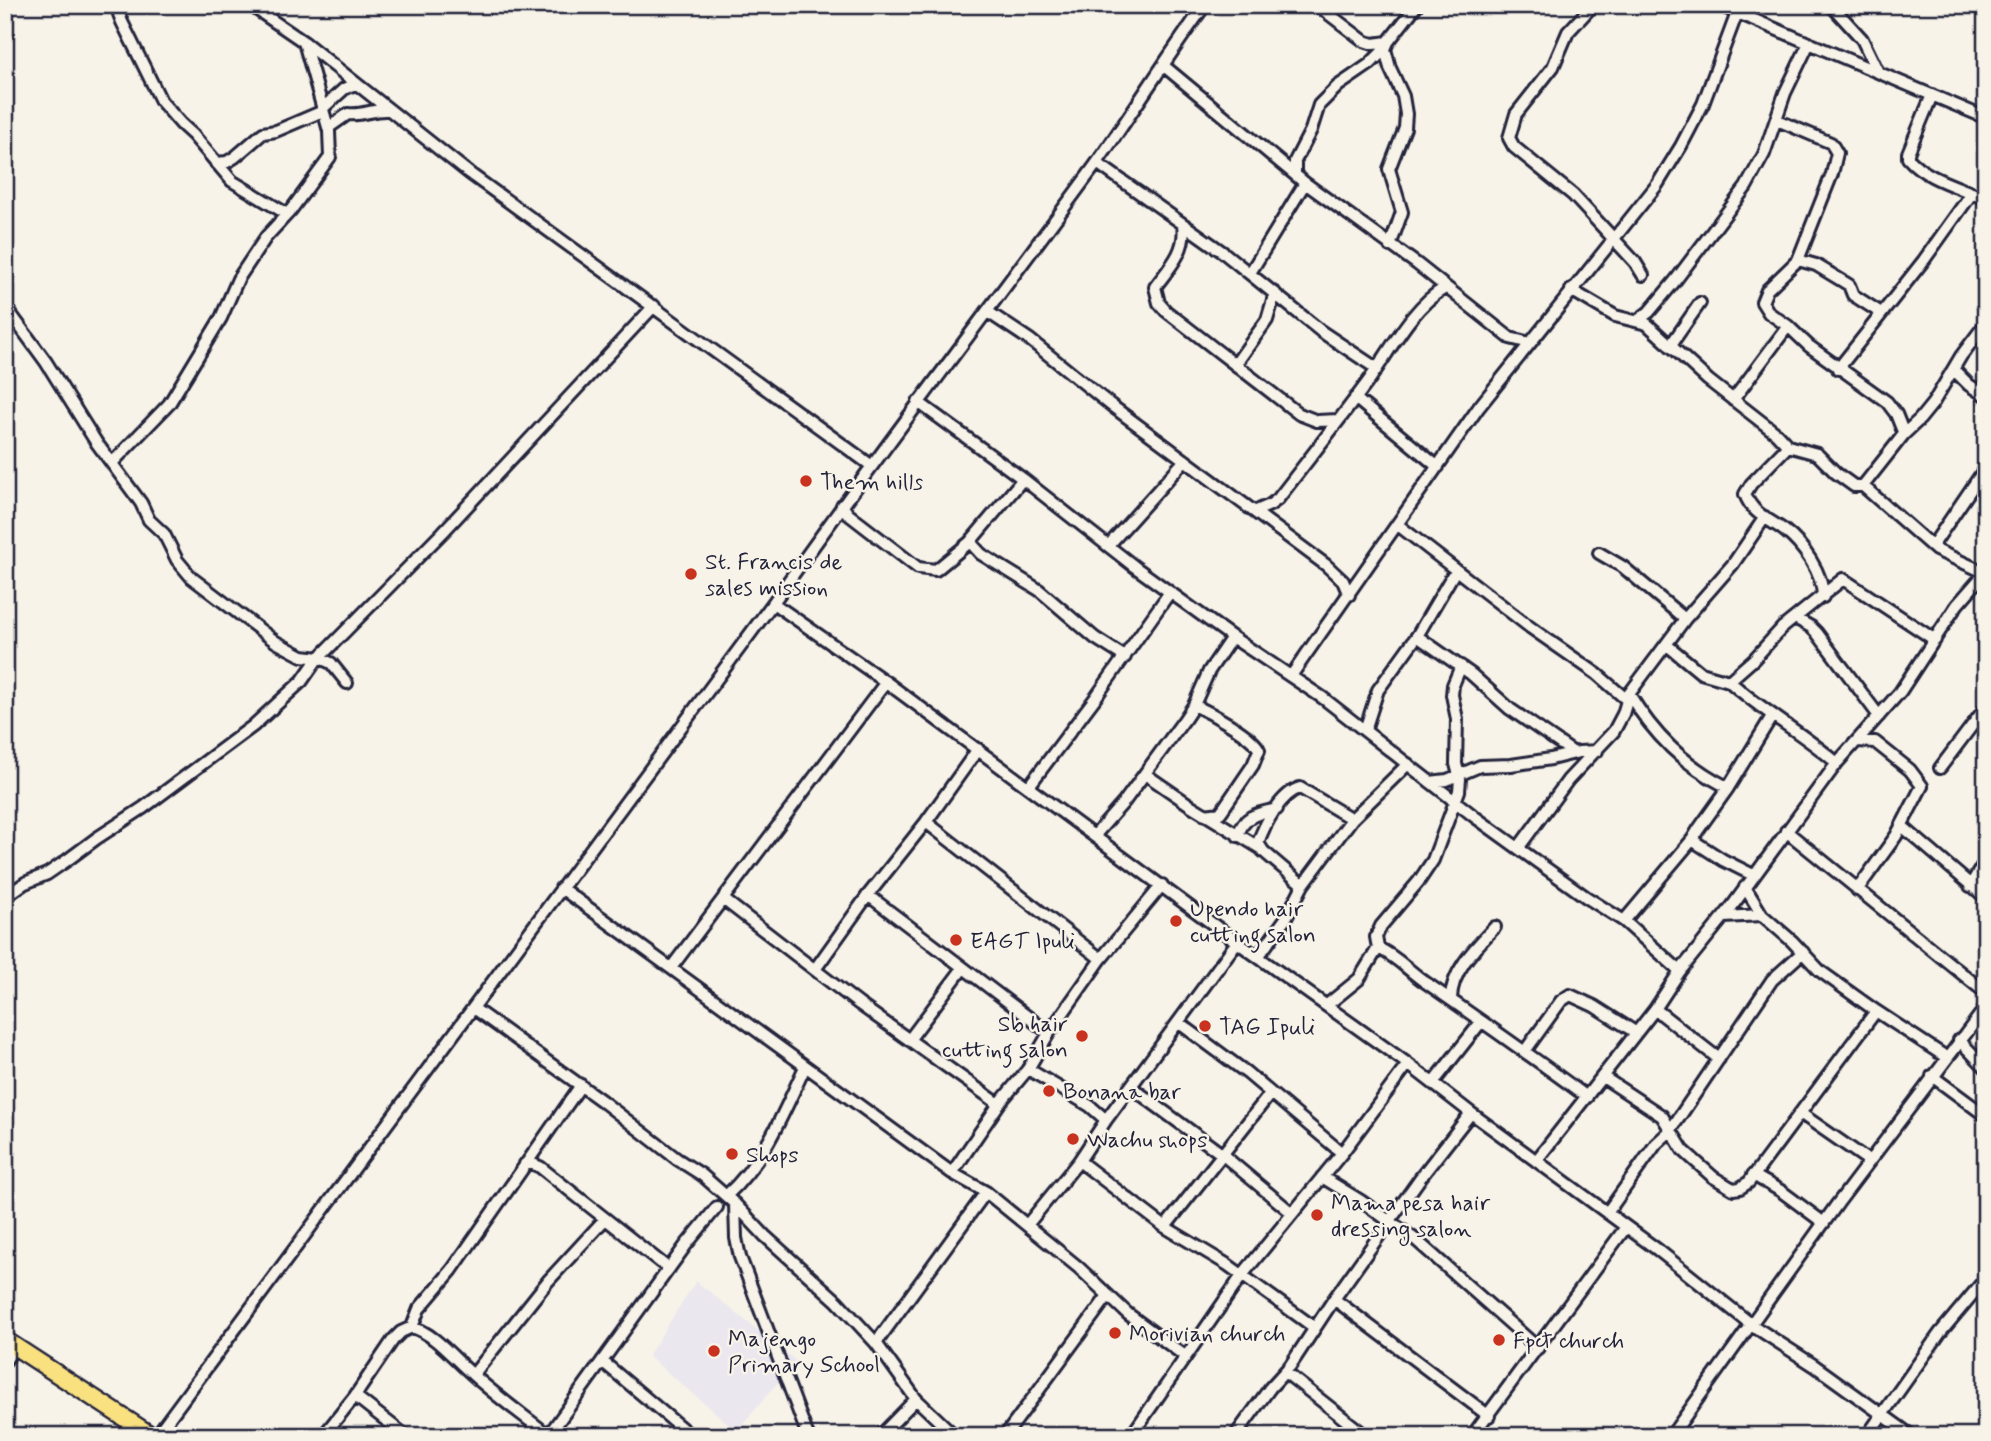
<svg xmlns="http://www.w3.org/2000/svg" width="1991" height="1441" font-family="Mynerve,sans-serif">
	<rect width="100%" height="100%" fill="#f7f3e8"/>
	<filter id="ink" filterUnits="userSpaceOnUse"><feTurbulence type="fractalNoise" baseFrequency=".0143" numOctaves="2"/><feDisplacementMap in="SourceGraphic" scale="14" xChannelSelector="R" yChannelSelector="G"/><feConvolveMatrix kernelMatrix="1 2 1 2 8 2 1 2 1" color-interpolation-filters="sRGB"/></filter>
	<g filter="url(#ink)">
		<path fill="#ebe7ee" d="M 696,1281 L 796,1361 L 737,1431 L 648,1356 Z"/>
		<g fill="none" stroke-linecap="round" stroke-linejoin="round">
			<g stroke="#22223b" stroke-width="16">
				<path id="minor" d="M 121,5 L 119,14 L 122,22 L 161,101 L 181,124 L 193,135 L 232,181 L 287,214
					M 250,5 L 304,42 L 469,173 L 872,466
					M 1317,5 L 1364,41 L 1373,44 L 1388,42
					M 1593,5 L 1568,32 L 1553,67 L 1516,114 L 1509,138 L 1514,147 L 1573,195 L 1635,262 L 1643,275
					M 1719,5 L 1986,118
					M 1831,5 L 1862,39 L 1877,70
					M 1164,66 L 1305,183 L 1417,264 L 1510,338 L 1530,343
					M 1932,95 L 1908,153 L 1908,158 C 1927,180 1961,187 1986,199
					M 323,108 L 344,89 L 355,84
					M 1777,120 L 1831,143 L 1837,153 L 1832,174 L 1798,260 L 1767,290 L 1762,302 L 1769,313 L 1788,326 L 1809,346 L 1887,402 L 1896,414 L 1904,434 L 1863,486
					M 328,128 L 348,114 C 362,116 373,109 387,110
					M 216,163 L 227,162 L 235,157 L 263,133 L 276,131 L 323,111
					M 1097,163 L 1224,253 L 1322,332 L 1376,368
					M 1295,174 L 1295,161 L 1311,130 L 1319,105 L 1338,86 L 1370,64 L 1385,49
					M 1183,225 C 1187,251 1169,268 1155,287 L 1159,303 L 1166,311 L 1299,414 L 1317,421 L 1338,420
					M 1390,246 L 1402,212 L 1389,169 L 1405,128 L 1406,114 L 1403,96 L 1390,68 L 1385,49 L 1388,42 L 1417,5
					M 1798,260 L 1816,265 L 1849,285 L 1853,295 L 1881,313
					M 1250,273 L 1305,183
					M 1571,290 L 1615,316 L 1647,324 L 1708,380 L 1777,434 L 1788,446 L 1817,454 L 1836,473 L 1854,486 L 1863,486 L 1936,550 L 1986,573
					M 5,306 L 46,362 L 96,442 L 141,503 L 149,520 L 164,534 L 177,560 L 192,578 L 276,642 L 302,656 L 320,658 L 331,663 L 347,683
					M 988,312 L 1030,340 L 1112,406 L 1326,565 L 1343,581 L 1349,595
					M 1637,321 L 1649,312 L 1675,281 L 1746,187 L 1764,154 L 1785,93 L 1809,43
					M 1670,346 L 1700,303
					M 1235,365 L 1267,320 L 1275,293
					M 1838,369 L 1924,260 L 1972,193
					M 1954,370 L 1969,385 L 1986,396
					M 1355,398 L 1438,467
					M 1733,400 L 1788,326
					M 918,402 L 1023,479 L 1135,567 L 1232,637 L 1323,698 L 1475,817 L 1586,897 L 1624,921 L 1680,971
					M 1904,434 L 1920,419 L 1933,403 L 1961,356 L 1986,323
					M 1788,446 L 1751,484 L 1745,494 C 1752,514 1769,519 1785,531 C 1803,545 1823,573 1823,597
					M 113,462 L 169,404 L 221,318 L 238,279 L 266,237 L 291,210 L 330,157 L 329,131 L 304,42
					M 842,505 L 848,514 L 918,568 L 936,570 L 970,542 L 1023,479
					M 1256,511 L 1270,505 L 1278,499 C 1308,460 1338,422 1367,383 C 1389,353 1412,306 1445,288
					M 1398,525 L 1531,628 L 1597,674 L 1627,700
					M 970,542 L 981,554 L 1039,590 L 1095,638 L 1125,657
					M 1933,545 L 1986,467
					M 1108,546 L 1185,460
					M 1599,553 L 1623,567 L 1685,619
					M 773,603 L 886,682 L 1237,942 L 1408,1064 L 1471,1113 L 1658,1250 L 1752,1325 L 1815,1366 L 1912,1436
					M 1795,618 L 1811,627 L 1817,633 L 1879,716
					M 1417,636 L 1471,674 L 1510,709 L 1574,753
					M 1667,645 L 1701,673 L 1729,681 L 1754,659 L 1782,628 L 1843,579 L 1935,640
					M 1291,676 L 1479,407 L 1657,185 L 1681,146 L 1703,104 L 1737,13
					M 1729,681 C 1763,712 1803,733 1837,763
					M 1629,694 C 1654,735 1684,765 1727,787
					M 1194,705 C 1209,712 1254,736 1259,750 L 1253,765 L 1223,809 L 1220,813 L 1205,815
					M 1365,730 L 1378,690 L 1417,636 L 1455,571
					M 1857,741 L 1875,742 L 1910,770 L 1922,786 L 1896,836 L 1857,890
					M 1940,768 L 1986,707
					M 1145,774 L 1190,805 L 1260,848
					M 1430,782 L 1447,780 L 1480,766 L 1511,765 L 1551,759 L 1579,752 L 1597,751
					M 1029,786 L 1096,697 L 1170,592
					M 926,822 L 1101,959
					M 1902,826 L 1986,898
					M 1786,831 L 1986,993
					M 1095,835 L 1124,802 L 1184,720 L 1194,705 L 1209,671 L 1232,637
					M 1238,836 C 1243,815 1259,813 1277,809
					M 1692,840 L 1723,860 L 1753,875
					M 1519,847 L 1568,780 L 1614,731 L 1623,714 L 1629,694 L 1685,619 L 1733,564 L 1765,517
					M 1162,885 L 1101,959 L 1049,1033 L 1028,1069 L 999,1104 L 952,1173 L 986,1192 L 1078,1267 L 1128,1314 L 1185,1356
					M 1303,885 L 1263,851 L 1258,843 C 1264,825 1281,793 1300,788 L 1352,819
					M 1970,886 L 1986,860
					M 1745,887 L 1762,915 L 1792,941 L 1820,971 L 1876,1011 L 1946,1057
					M 561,888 L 952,1173
					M 868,895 L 1049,1033
					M 5,897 L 25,883 L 47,874 L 66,861 L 97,838 L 143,808 L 253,726 L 302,681 L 316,661 L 443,532 L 654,306
					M 723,899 L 859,1004 L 999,1104
					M 1724,917 L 1762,915
					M 1624,921 L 1692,840 L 1698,830 L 1728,788 L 1772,716
					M 1378,948 C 1396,956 1409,971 1425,982 C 1480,1020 1534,1058 1587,1097
					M 1258,957 L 1286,918 L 1303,885 L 1352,819 L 1408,764
					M 671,968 L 886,682
					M 816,968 L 868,895 L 926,822 L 978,749
					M 1451,999 C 1451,971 1477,946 1495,927
					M 1327,1005 L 1359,979 L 1378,948 L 1376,937 L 1381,926 L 1419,881 L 1433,860 L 1459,791 L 1460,779 L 1456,764 L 1457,719 L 1452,695 L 1453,685 L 1461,666
					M 473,1008 L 602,1101 L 677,1159 L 702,1175 L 735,1204 L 765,1236 L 837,1301 L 876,1343
					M 1655,1009 L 1719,1059
					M 1178,1022 L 1247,1073 L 1342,1153
					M 909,1040 L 963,968
					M 1959,1040 L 1986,1068
					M 1525,1051 L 1561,1001 L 1570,995 L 1594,1006 L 1635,1032
					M 1028,1069 L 1090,1106 L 1106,1120
					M 1932,1076 L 1986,1116
					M 1603,1077 L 1662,1116 L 1683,1150 L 1713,1177 L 1733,1189 L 1740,1188 L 1749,1182 L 1876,1011
					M 1433,1083 L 1481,1022
					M 1131,1087 L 1223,1155 L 1292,1213
					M 1800,1113 L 1869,1161
					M 1079,1161 L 1165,1227 L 1228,1265 L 1315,1328
					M 1536,1161 L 1655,1009 L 1680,971 L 1730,909 L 1837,763 L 1900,692 L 1957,605 L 1985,573
					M 525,1164 L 533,1164 L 540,1167 L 669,1269
					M 1753,1175 L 1781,1191 L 1824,1223
					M 1322,1177 L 1361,1201 L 1416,1240 L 1538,1348
					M 726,1196 C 766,1159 782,1115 805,1067
					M 735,1204 L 736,1238 L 740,1257 L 808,1436
					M 1607,1213 L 1656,1144 L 1670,1131 L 1772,980 L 1803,952
					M 1027,1225 L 1079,1161 L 1106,1120 L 1237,942
					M 1165,1227 L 1270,1094
					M 1334,1299 L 1489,1416
					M 412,1327 L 419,1309 L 452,1270 L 581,1085
					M 5,1361 L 15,1347
					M 602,1361 L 691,1436
					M 1285,1372 L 1366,1436
					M 473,1375 L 548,1281 L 605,1219
					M 355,1396 L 406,1436
					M 156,1436 L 773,603 C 877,455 987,313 1094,167 C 1132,114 1166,58 1205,5
					M 323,1436 L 355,1396 L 393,1340 L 401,1332 L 412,1327 C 435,1334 454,1359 472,1374 C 496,1396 523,1415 548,1435
					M 548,1436 L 686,1245 L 717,1207
					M 880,1436 L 916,1399
					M 955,1436 L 916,1399 L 876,1343 L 986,1192
					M 1005,1436 L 1107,1297
					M 1131,1436 L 1243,1274 L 1342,1153 L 1408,1064
					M 1235,1436 L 1270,1388 L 1290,1366 L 1334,1299 L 1421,1177 L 1471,1113
					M 1472,1436 L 1626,1227
					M 1671,1436 L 1838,1203 L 1986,1007
					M 1867,1436 L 1940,1333 L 1986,1278"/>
			</g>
			<g stroke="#22223b" stroke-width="21">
				<path id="highway" d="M 5,1340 L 152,1436"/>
			</g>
			<use href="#minor" stroke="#f7f3e8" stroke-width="10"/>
			<use href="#highway" stroke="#fae180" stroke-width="16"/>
		</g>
	</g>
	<g fill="#c8321e" stroke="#f7f3e8" stroke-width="2.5">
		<circle cx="806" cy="481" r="7"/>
		<circle cx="691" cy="574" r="7"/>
		<circle cx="1176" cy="921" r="7"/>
		<circle cx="956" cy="940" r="7"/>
		<circle cx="1205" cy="1026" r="7"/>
		<circle cx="1082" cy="1036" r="7"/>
		<circle cx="1049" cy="1091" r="7"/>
		<circle cx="1073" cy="1139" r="7"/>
		<circle cx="732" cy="1154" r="7"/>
		<circle cx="1317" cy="1215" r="7"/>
		<circle cx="1115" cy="1333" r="7"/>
		<circle cx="1499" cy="1340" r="7"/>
		<circle cx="714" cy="1351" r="7"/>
	</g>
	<g text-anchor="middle" stroke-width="5" stroke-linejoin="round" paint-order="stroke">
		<g font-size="23" fill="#22223b" stroke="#f7f3e8" text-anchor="start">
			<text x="820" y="489">Them hills</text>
			<text x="705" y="569">St. Francis de<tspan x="705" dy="26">sales mission</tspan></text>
			<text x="1190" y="916">Upendo hair<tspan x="1190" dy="26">cutting salon</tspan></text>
			<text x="970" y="948">EAGT Ipuli</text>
			<text x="1068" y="1031" text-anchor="end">Sb hair<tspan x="1068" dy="26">cutting salon</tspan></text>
			<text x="1219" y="1034">TAG Ipuli</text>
			<text x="1063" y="1099">Bonana bar</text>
			<text x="1087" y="1147">Wachu shops</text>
			<text x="746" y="1162">Shops</text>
			<text x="1331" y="1210">Mama pesa hair<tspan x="1331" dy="26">dressing salon</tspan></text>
			<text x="1129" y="1341">Morivian church</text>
			<text x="728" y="1346">Majengo<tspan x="728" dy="26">Primary School</tspan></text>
			<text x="1513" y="1348">Fpct church</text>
		</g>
	</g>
	<rect width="1991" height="1441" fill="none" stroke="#f7f3e8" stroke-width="28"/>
	<rect x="14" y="14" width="1963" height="1413" fill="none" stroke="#22223b" stroke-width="2.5" filter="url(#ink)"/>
</svg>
